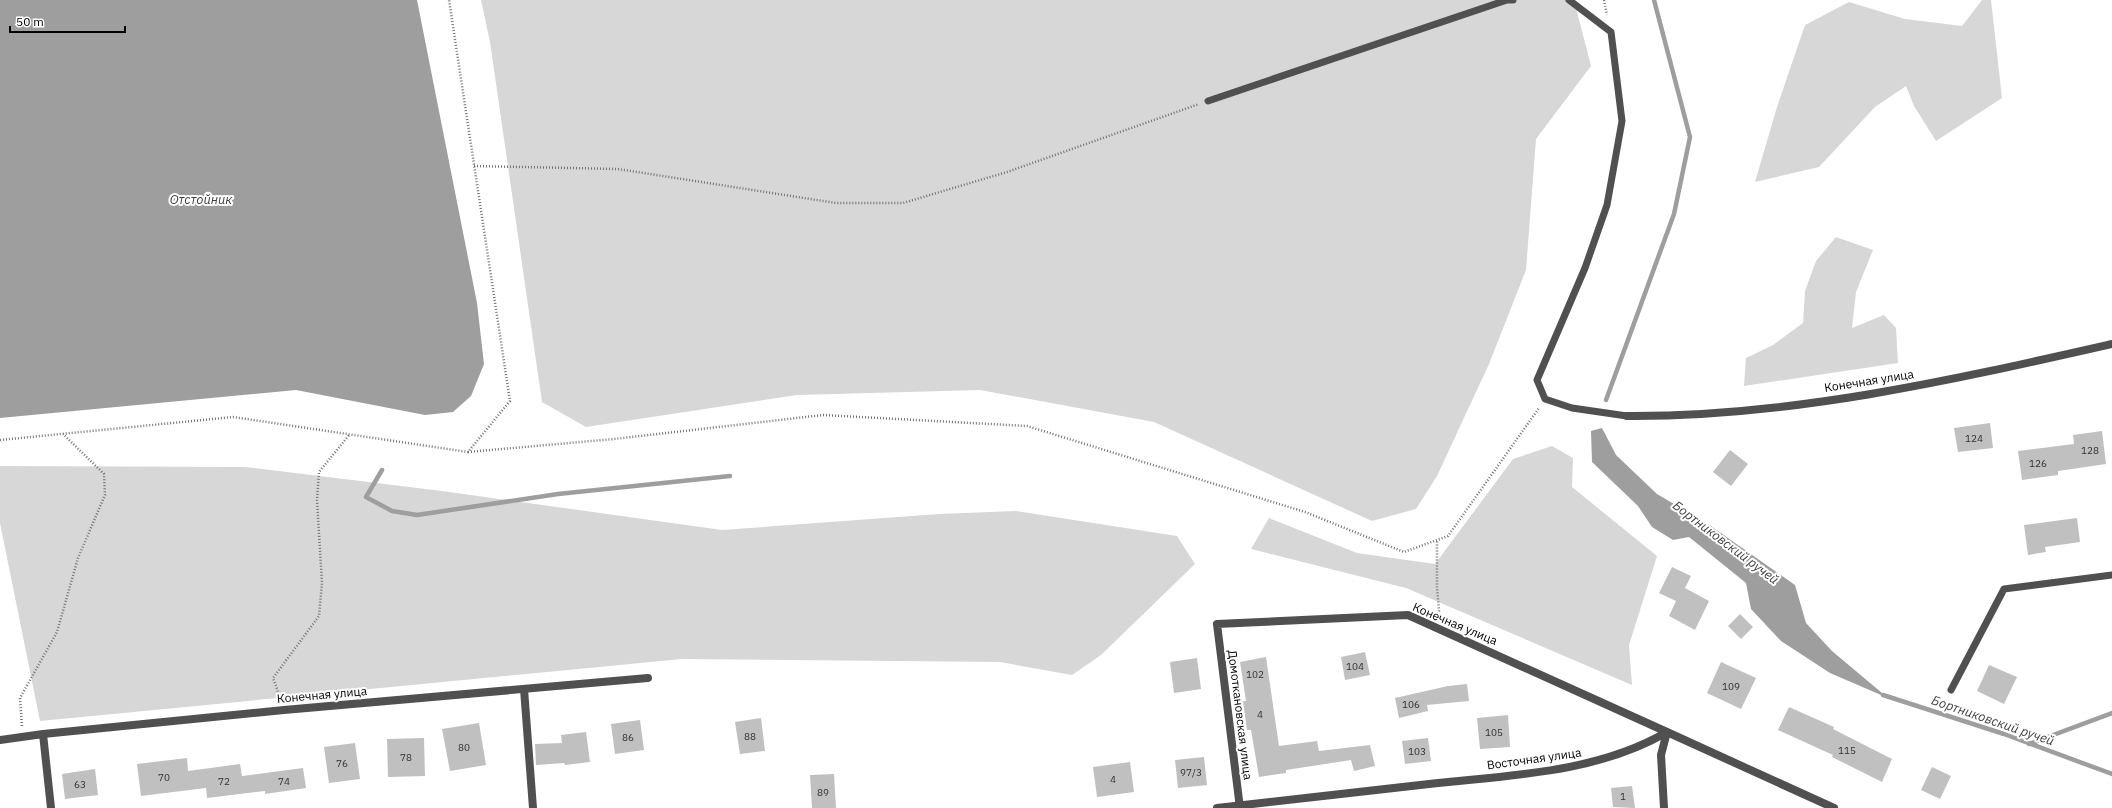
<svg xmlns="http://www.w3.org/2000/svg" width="2112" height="808" font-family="'IBM Plex Sans',sans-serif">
	<rect width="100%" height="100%" fill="#fff"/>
	<path fill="#d7d7d7" d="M 481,0 L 1574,0 L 1591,66 L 1536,139 L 1526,270 L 1489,364 L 1437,476 L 1416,509 L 1372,521 L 1154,422 L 980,390 L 797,395 L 586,427 L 542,402 L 490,42 Z
		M 1982,0 L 1991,0 L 2002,98 L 1936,141 L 1914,106 L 1906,86 L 1875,107 L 1819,167 L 1755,182 L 1777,107 L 1805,25 L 1849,2 L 1905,19 L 1962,26 Z
		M 1836,237 L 1873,250 L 1856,292 L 1852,328 L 1884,315 L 1896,328 L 1898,363 L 1744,386 L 1746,358 L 1773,345 L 1803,323 L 1805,291 L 1816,261 Z
		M 1552,446 L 1573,458 L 1572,487 L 1657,556 L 1629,645 L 1632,685 L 1406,588 L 1251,549 L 1269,518 L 1357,553 L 1435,564 L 1513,459 Z
		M 0,466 L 245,467 L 442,491 L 722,530 L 939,514 L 1016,511 L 1177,536 L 1195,564 L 1101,655 L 1072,675 L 1000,662 L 682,659 L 40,721 L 0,523 Z"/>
	<path fill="#9e9e9e" d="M 0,0 L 417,0 L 477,303 L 484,364 L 471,396 L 453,412 L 425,415 L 296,390 L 0,418 Z
		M 1602,428 L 1616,455 L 1657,494 L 1708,524 L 1795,585 L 1806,623 L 1832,651 L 1888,698 L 1830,673 L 1781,641 L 1751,609 L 1746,583 L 1689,537 L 1673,540 L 1652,527 L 1638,506 L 1592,462 L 1591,431 Z"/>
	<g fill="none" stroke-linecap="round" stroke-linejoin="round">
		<path stroke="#9e9e9e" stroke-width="4.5" d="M 1606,400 L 1674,214 L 1690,137 L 1654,0
			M 382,470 L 366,497 L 392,511 L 417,515 L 558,494 L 730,476
			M 1883,695 L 2004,734 L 2112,774
			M 2029,744 L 2112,713"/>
	</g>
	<path fill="#c0c0c0" d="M 1990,423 L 1993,448 L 1958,452 L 1954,428 Z
		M 2102,431 L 2106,464 L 2058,471 L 2058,475 L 2022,480 L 2018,451 L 2074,444 L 2073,435 Z
		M 1730,450 L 1748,464 L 1731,486 L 1713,472 Z
		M 2077,518 L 2080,542 L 2045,547 L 2046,552 L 2028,555 L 2024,525 Z
		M 1672,567 L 1691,576 L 1685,588 L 1709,601 L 1695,630 L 1669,616 L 1676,601 L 1659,593 Z
		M 1740,614 L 1753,627 L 1741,639 L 1728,626 Z
		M 1365,652 L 1370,675 L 1345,680 L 1341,657 Z
		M 1266,657 L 1279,746 L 1317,741 L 1319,751 L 1370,745 L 1375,766 L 1354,771 L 1351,760 L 1286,770 L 1286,773 L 1259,777 L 1251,730 L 1247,730 L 1243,701 L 1246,701 L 1240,662 Z
		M 1197,658 L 1201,689 L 1174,693 L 1170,662 Z
		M 1721,662 L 1756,678 L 1741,709 L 1707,693 Z
		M 1989,665 L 2017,677 L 2004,704 L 1977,691 Z
		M 1467,684 L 1469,701 L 1427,705 L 1428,711 L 1399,718 L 1395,698 L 1448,686 Z
		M 1789,707 L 1834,727 L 1833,729 L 1892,759 L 1882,782 L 1832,757 L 1833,755 L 1778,730 Z
		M 1508,715 L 1510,747 L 1480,749 L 1477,718 Z
		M 761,718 L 765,751 L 740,754 L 735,722 Z
		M 640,720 L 644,750 L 615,754 L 611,724 Z
		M 479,723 L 486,765 L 450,771 L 442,729 Z
		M 586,732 L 590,762 L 565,765 L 564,763 L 536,765 L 535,744 L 562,743 L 561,735 Z
		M 424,738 L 425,776 L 388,777 L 387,739 Z
		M 1428,738 L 1431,761 L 1405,764 L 1402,741 Z
		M 355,743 L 360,779 L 329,783 L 324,747 Z
		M 1204,757 L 1207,785 L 1178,788 L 1175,760 Z
		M 187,758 L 188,771 L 240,764 L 242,776 L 303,768 L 306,788 L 265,794 L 265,791 L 207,798 L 206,788 L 141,796 L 137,764 Z
		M 1130,762 L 1134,792 L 1097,797 L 1093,767 Z
		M 1932,767 L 1951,776 L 1940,799 L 1921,790 Z
		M 95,769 L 98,795 L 65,799 L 62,774 Z
		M 834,774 L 836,808 L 812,808 L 810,775 Z
		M 1632,786 L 1635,808 L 1613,807 L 1611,788 Z"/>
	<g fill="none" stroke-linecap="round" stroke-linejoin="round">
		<path stroke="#727272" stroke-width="2.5" stroke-dasharray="1 2" stroke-linecap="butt" d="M 1604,0 L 1607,15
			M 474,166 L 618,169 L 836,203 L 903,203 L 1007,172 L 1199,104
			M 0,440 L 233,417 L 468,452 L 510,401 L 449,0
			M 468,452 L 614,439 L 823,415 L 1027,426 L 1305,512 L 1404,552 L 1448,536 L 1539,408
			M 1437,617 L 1439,611 L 1437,587 L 1437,540
			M 281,700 L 273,678 L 319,616 L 322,583 L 317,500 L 319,472 L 350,434
			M 22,726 L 20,698 L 57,632 L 78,558 L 105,495 L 104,474 L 63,434"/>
		<path stroke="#505050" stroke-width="7" d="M 1569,0 L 1611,32 L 1622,121 L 1607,205 L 1585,268 L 1537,380 L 1545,399 L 1572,408 L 1627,416
			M 1208,101 L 1507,0 L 1513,0
			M 1951,690 L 2004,589 L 2112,575"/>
		<path stroke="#505050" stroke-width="8" d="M 1627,416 C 1791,417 1953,380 2112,344
			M 524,689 L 533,808
			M 43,734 L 51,808
			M 0,740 L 43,734 L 284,710 L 648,678
			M 1217,808 C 1291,800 1364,791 1438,783 C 1514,775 1599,772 1667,732 L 1834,808
			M 1240,808 L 1217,624 L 1408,615 L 1667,732 L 1661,755 L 1664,808"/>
	</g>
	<g text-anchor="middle" stroke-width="4" stroke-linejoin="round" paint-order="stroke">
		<g font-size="10" fill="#303030">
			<text x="1974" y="442">124</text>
			<text x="2090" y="454">128</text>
			<text x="2038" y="467">126</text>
			<text x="1355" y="670">104</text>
			<text x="1255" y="678">102</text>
			<text x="1731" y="690">109</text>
			<text x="1411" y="708">106</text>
			<text x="1260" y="718">4</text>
			<text x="1494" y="736">105</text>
			<text x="750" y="740">88</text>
			<text x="628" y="741">86</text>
			<text x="464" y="751">80</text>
			<text x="1847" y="754">115</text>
			<text x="1417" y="755">103</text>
			<text x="406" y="761">78</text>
			<text x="342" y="767">76</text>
			<text x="1191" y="776">97/3</text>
			<text x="164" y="781">70</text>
			<text x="1113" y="783">4</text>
			<text x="224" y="785">72</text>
			<text x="284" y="785">74</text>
			<text x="80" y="788">63</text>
			<text x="823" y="796">89</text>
			<text x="1623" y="800">1</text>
		</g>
		<g font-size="12" fill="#000" stroke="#fff">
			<text transform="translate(1869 381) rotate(-9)" y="4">Конечная улица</text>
			<text transform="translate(1455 624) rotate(23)" y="4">Конечная улица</text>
			<text transform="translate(322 695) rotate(-5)" y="4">Конечная улица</text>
			<text transform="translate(1240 715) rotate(83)" y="4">Домоткановская улица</text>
			<text transform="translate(1534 759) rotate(-8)" y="4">Восточная улица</text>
		</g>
		<g font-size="13" font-style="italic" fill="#3f3f3f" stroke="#fff">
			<text x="201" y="204">Отстойник</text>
			<text transform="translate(1726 542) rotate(37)" y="5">Бортниковский ручей</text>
			<text transform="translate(1993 720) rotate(19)" y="5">Бортниковский ручей</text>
		</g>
	</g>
	<path d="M10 26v6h115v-6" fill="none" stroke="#000000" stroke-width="2"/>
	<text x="16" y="26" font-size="12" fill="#000000" stroke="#ffffff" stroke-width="3" paint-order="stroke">50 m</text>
</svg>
